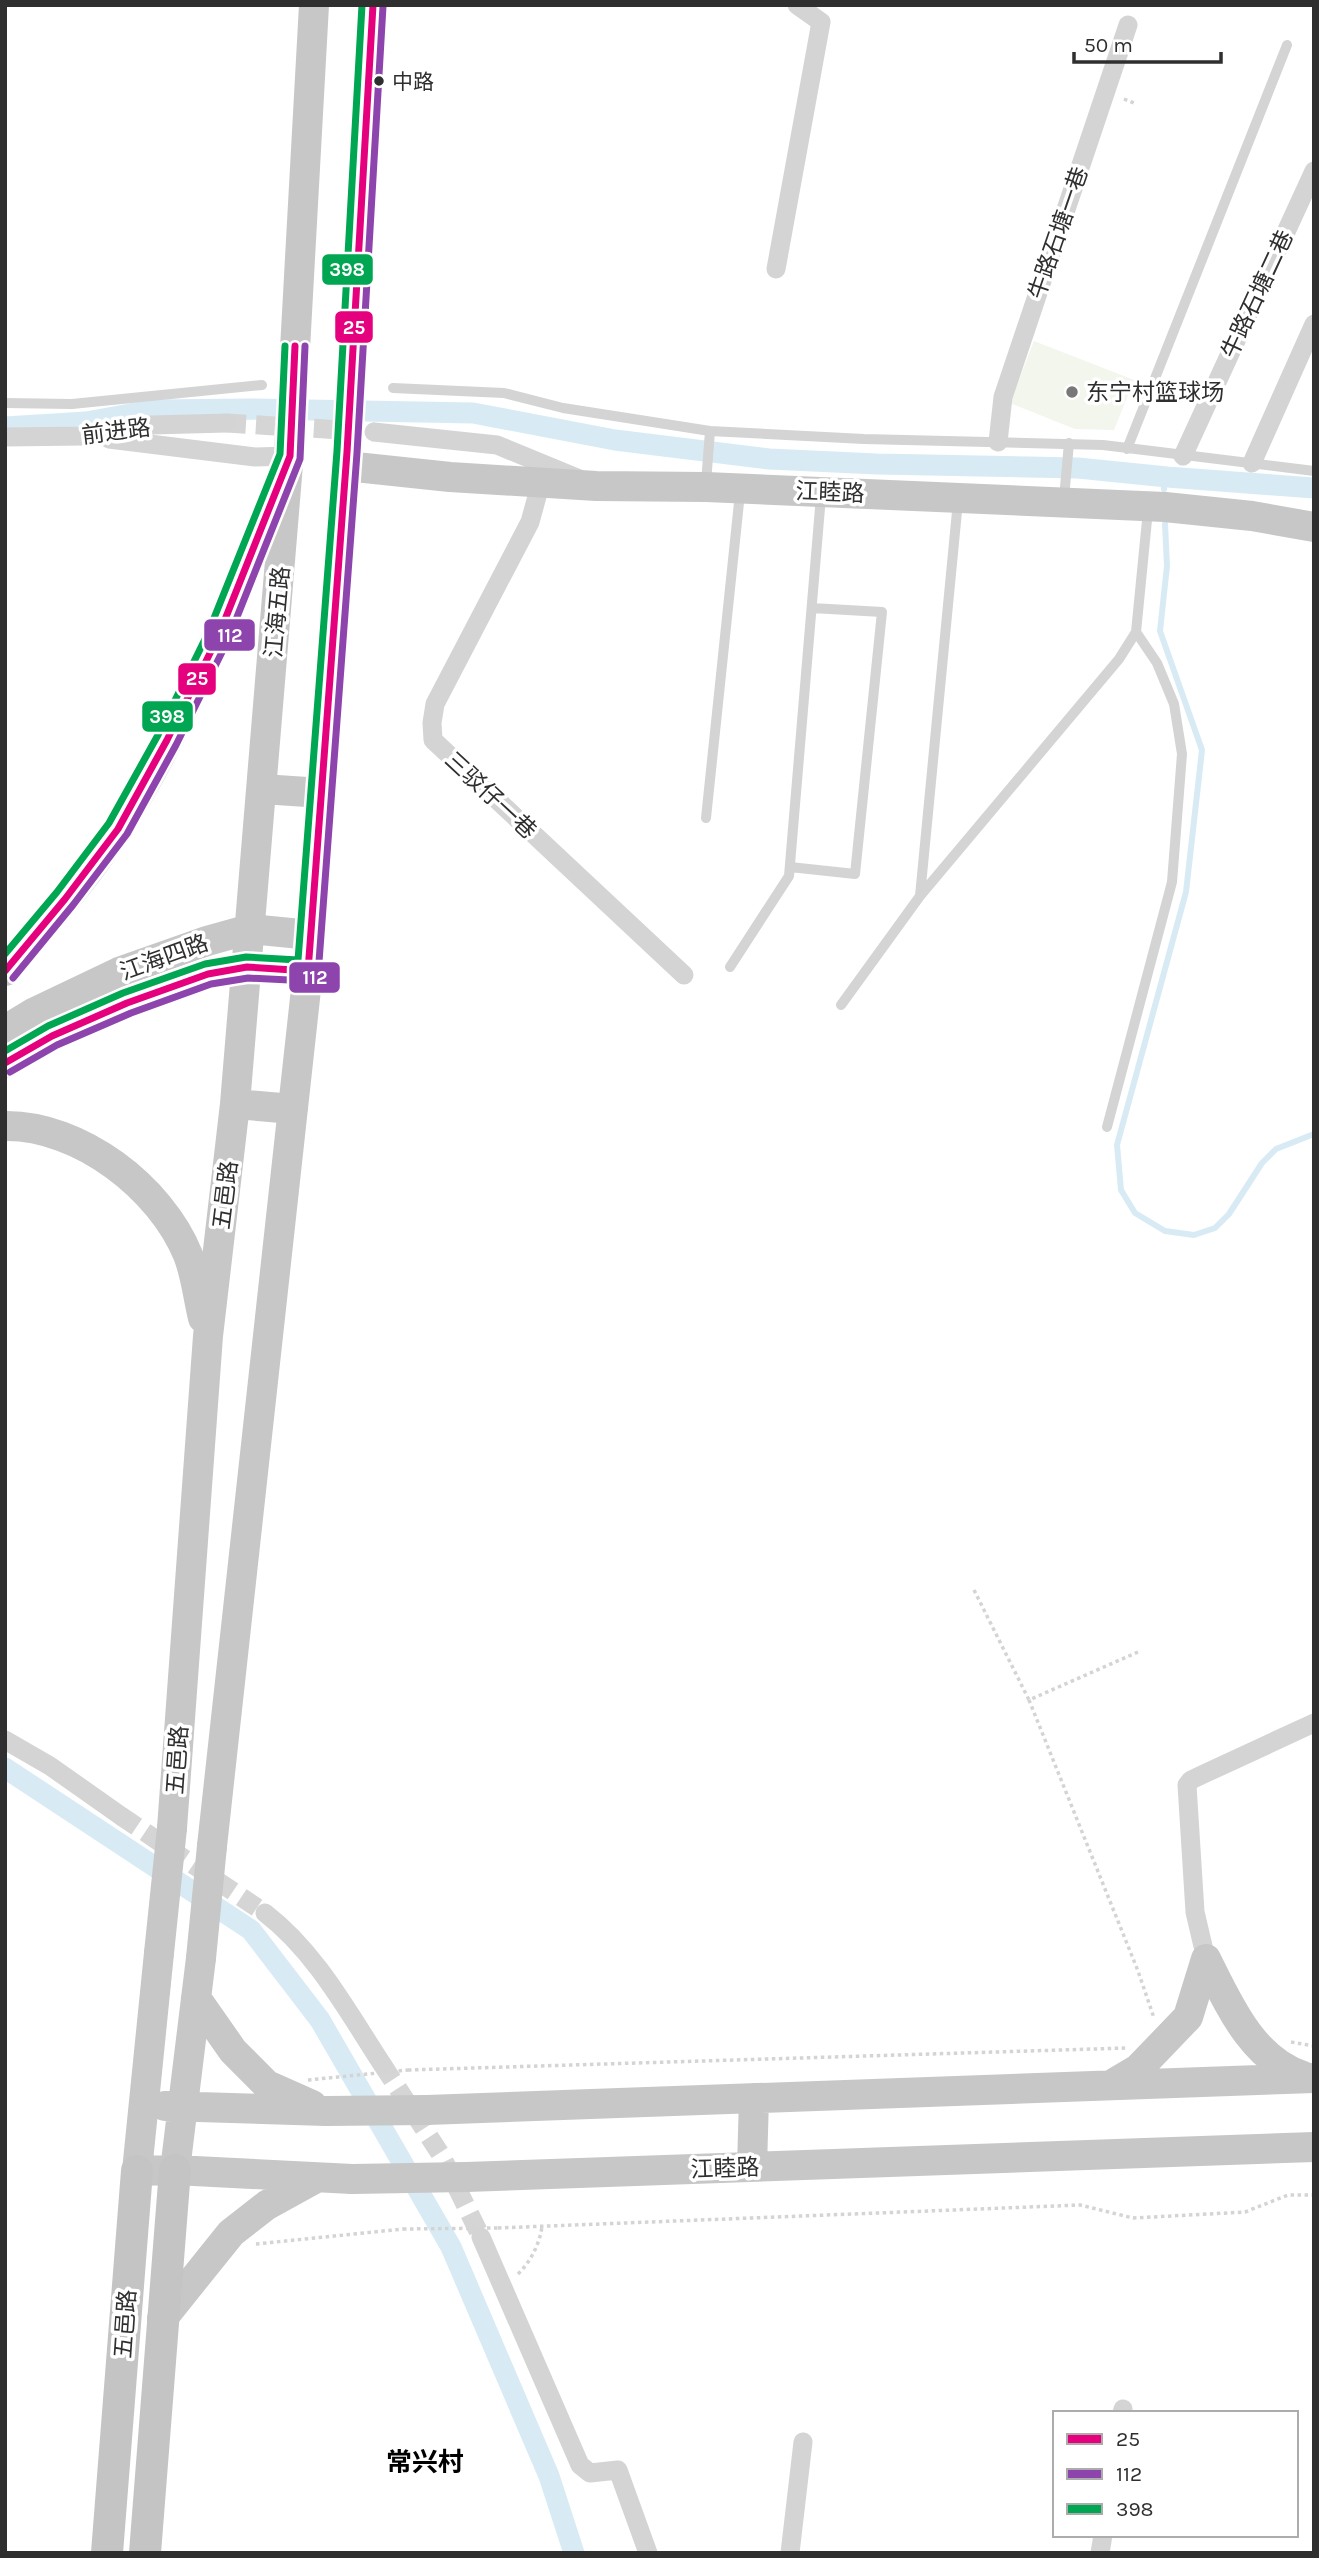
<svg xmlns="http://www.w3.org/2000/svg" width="1319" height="2558" font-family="Karla,'Noto Sans SC',sans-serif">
	<rect width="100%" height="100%" fill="#fff"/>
	<path fill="#f2f6ec" d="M 1034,341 L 1134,380 L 1114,430 L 1075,429 L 1010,403 Z"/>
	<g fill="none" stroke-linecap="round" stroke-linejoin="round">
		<path stroke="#d8ebf4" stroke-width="6" d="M 1163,477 L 1164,489
			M 1165,524 L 1167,566 L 1160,631 L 1202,750 L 1186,892 L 1117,1145 L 1121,1190 L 1135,1213 L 1165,1231 L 1194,1235 L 1215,1228 L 1229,1214 L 1262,1163 L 1276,1149 L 1314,1134"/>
		<path stroke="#d8ebf4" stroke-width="21" d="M 5,427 L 86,422 L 152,410 L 249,409 L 473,413 L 615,440 L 769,459 L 877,464 L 1078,468 L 1167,477 L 1314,488
			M 5,1768 L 251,1930 L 320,2020 L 451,2247 L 549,2476 L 574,2553"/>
		<path stroke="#d5d5d5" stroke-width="19" stroke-dasharray="19 10" stroke-linecap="butt" d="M 227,423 L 374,432
			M 121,1816 L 265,1913
			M 382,2064 L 441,2155 L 481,2237"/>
		<path stroke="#d4d4d4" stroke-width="3.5" stroke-dasharray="3.5 3.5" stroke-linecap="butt" d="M 1124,99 L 1134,103
			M 974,1590 L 1029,1700
			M 1138,1652 L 1029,1700 L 1138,1971 L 1154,2018
			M 1291,2042 L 1314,2046
			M 408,2070 L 1126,2048
			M 498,2228 L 1080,2205 L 1133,2218 L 1245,2212 L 1288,2195 L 1314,2195
			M 256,2244 L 403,2229
			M 518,2274 C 531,2261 539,2245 542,2227"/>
		<path stroke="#d4d4d4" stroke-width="10" d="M 393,388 L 504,393 L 563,408 L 710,431 L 864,439 L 1103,445 L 1314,471
			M 5,403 L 72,404 L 262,385
			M 1127,449 L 1287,45
			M 706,483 L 710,431
			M 1064,498 L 1069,443
			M 706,818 L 740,493
			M 790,867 L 855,874 L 882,612 L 812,608
			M 920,896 L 958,501
			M 730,967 L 789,876 L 821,496
			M 841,1005 L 920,896 L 1119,659 L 1136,632 L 1148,510
			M 1107,1127 L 1172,882 L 1182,754 L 1174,704 L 1157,663 L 1136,632"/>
		<path stroke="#d4d4d4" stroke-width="19" d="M 776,269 L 821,22 L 797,5
			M 374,432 L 497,445 L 582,480
			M 5,437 L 84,436 L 152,425 L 227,423
			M 109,439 L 255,457 L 290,456
			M 998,442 L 1003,397 L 1128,25
			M 1183,456 L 1314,171
			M 1252,463 L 1314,324
			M 541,482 L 530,522 L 435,704 L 432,723 L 433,740 L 684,975
			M 5,1740 L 50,1766 L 121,1816
			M 265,1913 C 315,1951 348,2012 382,2064
			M 1206,1959 L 1195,1912 L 1187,1785 L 1191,1780 L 1208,1772 L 1314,1723
			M 481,2237 L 580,2465 L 590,2473 L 618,2470 L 648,2553
			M 1122,2413 L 1123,2409
			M 790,2553 L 803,2442
			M 1100,2553 L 1103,2535"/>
		<path stroke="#c7c7c7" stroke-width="30" d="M 294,367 L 314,5
			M 352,368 L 373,5
			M 346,466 L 450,477 L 596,486 L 706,487 L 1165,507 L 1252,516 L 1314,527
			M 262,789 L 322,793
			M 5,971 C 44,925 86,879 118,828 C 186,722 231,602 278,485
			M 5,1030 L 33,1013 L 119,972 L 207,941 L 250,929 L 311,935
			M 5,1063 L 52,1036 L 127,1003 L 208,974 L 247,967 L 308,971
			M 235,1104 L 293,1109
			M 5,1126 C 80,1125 161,1188 188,1255 C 196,1275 198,1298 203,1318
			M 172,1828 L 208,1336 L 235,1104 L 289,452
			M 212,1846 L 308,971 L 347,452
			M 159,1953 L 137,2171 L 175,2170 L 352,2179
			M 1206,1959 C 1229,2005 1252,2059 1303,2076
			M 196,1998 L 233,2051 L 267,2085 L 312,2105
			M 1111,2085 L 1138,2069 L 1188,2017 L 1206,1959
			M 165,2106 L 326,2111
			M 427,2110 L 1314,2078
			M 752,2167 L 754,2098
			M 175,2170 L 201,1958
			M 466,2177 L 1314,2147
			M 162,2319 L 231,2233 L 267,2205 L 316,2178"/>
		<path stroke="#c4c4c4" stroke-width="32" d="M 107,2553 L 137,2171
			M 145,2553 L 175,2170"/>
		<path stroke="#d4d4d4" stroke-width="3.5" stroke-dasharray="3.5 3.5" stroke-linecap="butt" d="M 308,2080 L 408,2070
			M 403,2229 L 498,2228"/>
		<path stroke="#c7c7c7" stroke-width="30" d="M 289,452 L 294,367
			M 347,452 L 352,368
			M 159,1953 L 172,1828
			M 201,1958 L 212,1846
			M 326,2111 L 427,2110
			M 352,2179 L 466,2177"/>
		<g stroke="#fff" stroke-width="12">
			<path id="bus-1" d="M 5,971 L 65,899 L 118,829 L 167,740 L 218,637 L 290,456 L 295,346
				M 5,1063 L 52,1036 L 127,1003 L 208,974 L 247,967 L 308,971 L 347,452 L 373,5"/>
		</g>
		<g stroke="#fff" stroke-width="12">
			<path id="bus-2" d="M 13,978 L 73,905 L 127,834 L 176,745 L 227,642 L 300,459 L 305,346
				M 10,1072 L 57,1045 L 131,1013 L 211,984 L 248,978 L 309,981 L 318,975 L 357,453 L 383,6"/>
		</g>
		<g stroke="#fff" stroke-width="12">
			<path id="bus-3" d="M 5,954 L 57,892 L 109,823 L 158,735 L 208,633 L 280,454 L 285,346
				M 5,1051 L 48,1026 L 123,993 L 205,964 L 246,957 L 298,960 L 337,451 L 362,5"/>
		</g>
		<use href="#bus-1" stroke="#e5007d" stroke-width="7"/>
		<use href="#bus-2" stroke="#8e44ad" stroke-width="7"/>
		<use href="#bus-3" stroke="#00a651" stroke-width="7"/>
	</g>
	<circle fill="#2f2f2f" stroke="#fff" stroke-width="2.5" cx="379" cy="81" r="6"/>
	<circle fill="#787878" stroke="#fff" stroke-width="2.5" cx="1072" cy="392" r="7"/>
	<g text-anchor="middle" stroke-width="7" stroke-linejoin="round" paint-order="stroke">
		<g font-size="21" fill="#2f2f2f" stroke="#fff" text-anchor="start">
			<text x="392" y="89">中路</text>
		</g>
		<g font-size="23" fill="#2f2f2f" stroke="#fff">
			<text transform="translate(1058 233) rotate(-71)" y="8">牛路石塘一巷</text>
			<text transform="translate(1257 294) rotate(-65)" y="8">牛路石塘二巷</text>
			<text transform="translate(116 431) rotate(-7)" y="8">前进路</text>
			<text transform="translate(830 492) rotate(2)" y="8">江睦路</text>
			<text transform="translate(277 612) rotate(-85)" y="8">江海五路</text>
			<text transform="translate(491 795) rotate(43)" y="8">三驳仔一巷</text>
			<text transform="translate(164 957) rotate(-20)" y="8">江海四路</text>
			<text transform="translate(225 1195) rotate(-83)" y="8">五邑路</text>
			<text transform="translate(177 1760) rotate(-86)" y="8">五邑路</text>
			<text transform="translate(725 2168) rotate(-2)" y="8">江睦路</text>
			<text transform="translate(125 2324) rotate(-86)" y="8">五邑路</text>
		</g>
		<g font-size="23" fill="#2f2f2f" stroke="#fff" text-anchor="start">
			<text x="1086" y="400">东宁村篮球场</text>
		</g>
		<g font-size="26" font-weight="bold" fill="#000" stroke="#fff">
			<text x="425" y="2471">常兴村</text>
		</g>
	</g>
	<g stroke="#fff" stroke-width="2.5">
		<rect x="321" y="253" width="53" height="33" rx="7" fill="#00a651"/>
		<rect x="334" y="310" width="40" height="34" rx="7" fill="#e5007d"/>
		<rect x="203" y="618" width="53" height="34" rx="7" fill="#8e44ad"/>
		<rect x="177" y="662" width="40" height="34" rx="7" fill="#e5007d"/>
		<rect x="141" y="700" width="53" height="33" rx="7" fill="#00a651"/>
		<rect x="288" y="961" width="53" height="33" rx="7" fill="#8e44ad"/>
	</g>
	<g font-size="19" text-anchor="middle" font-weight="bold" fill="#fff">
		<text x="347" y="276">398</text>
		<text x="354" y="334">25</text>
		<text x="230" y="642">112</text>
		<text x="197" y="685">25</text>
		<text x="167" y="723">398</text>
		<text x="315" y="984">112</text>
	</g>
	<rect width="1319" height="2558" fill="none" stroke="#2f2f2f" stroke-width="14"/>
	<rect x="1053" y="2411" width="245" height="126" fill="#ffffff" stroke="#acacac" stroke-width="2"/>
	<rect x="1067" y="2434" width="35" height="10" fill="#e5007d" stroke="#acacac" stroke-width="2"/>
	<text x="1116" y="2446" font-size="21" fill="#2f2f2f">25</text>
	<rect x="1067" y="2469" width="35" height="10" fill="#8e44ad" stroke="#acacac" stroke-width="2"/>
	<text x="1116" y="2481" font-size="21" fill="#2f2f2f">112</text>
	<rect x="1067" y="2504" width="35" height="10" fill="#00a651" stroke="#acacac" stroke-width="2"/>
	<text x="1116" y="2516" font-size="21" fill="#2f2f2f">398</text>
	<path d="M1074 52v10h147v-10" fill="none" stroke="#2f2f2f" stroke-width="3.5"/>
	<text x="1084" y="52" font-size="21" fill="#2f2f2f" stroke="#ffffff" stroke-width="5" paint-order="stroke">50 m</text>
</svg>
